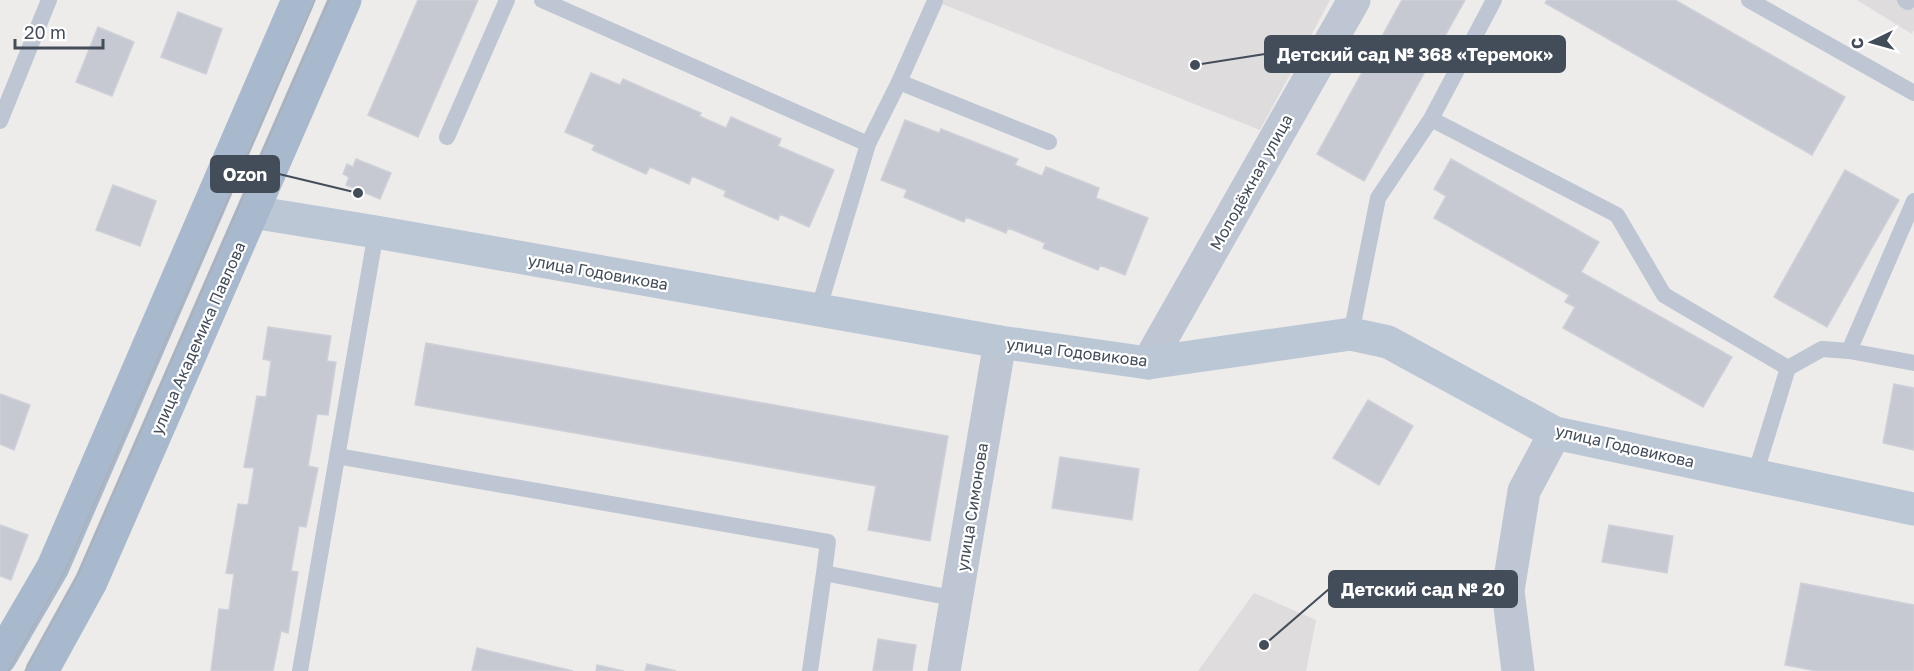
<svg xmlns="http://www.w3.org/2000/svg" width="1914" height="671" font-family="'Golos Text',sans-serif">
	<rect width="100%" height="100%" fill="#eeebeb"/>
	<path fill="#dfdcdd" d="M 932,0 L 1330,0 L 1260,130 Z
		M 1857,0 L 1914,0 L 1914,30 L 1912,34 Z
		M 1254,593 L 1316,620 L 1306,671 L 1198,671 Z"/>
	<path fill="#c7c9d2" stroke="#ced0d8" stroke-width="1.5" d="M 418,0 L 478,0 L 418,137 L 368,115 Z
		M 1402,0 L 1465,0 L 1364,181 L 1317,154 Z
		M 1547,0 L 1675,0 L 1845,97 L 1812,155 L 1545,3 Z
		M 178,12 L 222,29 L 206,74 L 161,57 Z
		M 98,27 L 134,42 L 112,96 L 76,82 Z
		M 591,73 L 620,85 L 623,79 L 701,113 L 699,116 L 726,128 L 731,117 L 781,139 L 778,146 L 834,170 L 809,227 L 780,214 L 778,220 L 724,196 L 726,191 L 692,176 L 689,184 L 650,167 L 646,174 L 592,150 L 595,145 L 565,132 Z
		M 905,120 L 939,133 L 941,129 L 1018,159 L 1015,165 L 1042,176 L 1046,167 L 1099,188 L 1096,198 L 1148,218 L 1125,275 L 1100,265 L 1098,270 L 1043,248 L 1045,243 L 1008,228 L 1006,233 L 966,217 L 964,222 L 904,197 L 907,190 L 881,180 Z
		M 356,159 L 391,173 L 380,199 L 346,185 L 349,177 L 343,174 L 347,164 L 353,167 Z
		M 1451,159 L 1599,242 L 1581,272 L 1732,357 L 1703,407 L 1563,328 L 1575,307 L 1565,302 L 1569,295 L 1434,218 L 1446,196 L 1434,189 Z
		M 1845,170 L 1899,200 L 1827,327 L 1774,297 Z
		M 113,185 L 156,201 L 140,246 L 96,230 Z
		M 268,327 L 331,336 L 327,361 L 336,362 L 328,415 L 317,414 L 308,466 L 318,468 L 306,527 L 299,526 L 291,571 L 298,572 L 288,633 L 281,631 L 273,671 L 211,671 L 219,609 L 229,610 L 234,574 L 226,573 L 238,504 L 248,505 L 254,468 L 244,467 L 257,396 L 266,397 L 271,361 L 263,359 Z
		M 426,343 L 948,436 L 930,541 L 868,530 L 876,486 L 415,405 Z
		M 1894,384 L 1914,388 L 1914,450 L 1883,443 Z
		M 0,394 L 30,405 L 14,450 L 0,444 Z
		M 1368,400 L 1413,426 L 1379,485 L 1333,458 Z
		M 1060,457 L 1139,469 L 1132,520 L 1052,508 Z
		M 0,525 L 28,535 L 11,580 L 0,576 Z
		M 1609,525 L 1673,536 L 1667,573 L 1602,562 Z
		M 1801,583 L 1914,605 L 1914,671 L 1817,671 L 1785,665 Z
		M 878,639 L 916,645 L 912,671 L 873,671 Z
		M 477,648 L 573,671 L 472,671 Z
		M 647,664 L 676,671 L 645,671 Z
		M 597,665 L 624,671 L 596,671 Z"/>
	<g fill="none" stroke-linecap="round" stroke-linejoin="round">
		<path stroke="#bdc6d2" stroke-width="16" d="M 542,0 L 868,144 L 818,311
			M 1749,0 L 1914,93
			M 1905,0 L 1908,2 L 1909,0
			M 899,82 L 935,1
			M 1431,119 L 1617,215 L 1664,295 L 1788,368
			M 0,121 L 49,0
			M 447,137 L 507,0
			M 868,144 L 899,82 L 1049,142
			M 1351,334 L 1378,198 L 1431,119 L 1494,0
			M 1849,351 L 1914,363
			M 337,456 L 828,542 L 824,573 L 957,599
			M 1755,475 L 1788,368 L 1822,349 L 1849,351 L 1914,201
			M 300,671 L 376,232
			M 810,671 L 824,573"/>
		<path stroke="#bdc6d2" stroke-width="33" d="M 1148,363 L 1354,0
			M 944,671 L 1000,342
			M 1518,671 L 1508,591 L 1524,491 L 1555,433"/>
		<path stroke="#bcc7d6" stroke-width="33" d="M 253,212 L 376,232 L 1000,342 L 1148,363 L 1351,334 L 1388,342 L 1555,433 L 1914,509"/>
		<path stroke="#a8b8cd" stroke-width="33" d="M 0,658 L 53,567 L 298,0
			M 42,671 L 91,582 L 345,0"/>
		<path stroke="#adb0b6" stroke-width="1.5" d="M 8,671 L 65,571 L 315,0
			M 25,671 L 77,577 L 329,0"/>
	</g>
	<g text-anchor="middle" stroke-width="4.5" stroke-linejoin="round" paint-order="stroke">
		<g font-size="16" fill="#434d59" stroke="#fff">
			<text transform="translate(1251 182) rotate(-61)" y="6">Молодёжная улица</text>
			<text transform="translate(598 272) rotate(10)" y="6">улица Годовикова</text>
			<text transform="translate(198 338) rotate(-66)" y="6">улица Академика Павлова</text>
			<text transform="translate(1077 352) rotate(7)" y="6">улица Годовикова</text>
			<text transform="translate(1625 446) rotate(13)" y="6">улица Годовикова</text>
			<text transform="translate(972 507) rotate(-81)" y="6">улица Симонова</text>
		</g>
	</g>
	<path fill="none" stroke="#434d59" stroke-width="2" d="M1195 65L1265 54M358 193L279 174M1264 645L1329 589"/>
	<g fill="#434d59" stroke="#fff" stroke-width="2">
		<circle cx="1195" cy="65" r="6"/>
		<circle cx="358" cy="193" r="6"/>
		<circle cx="1264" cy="645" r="6"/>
	</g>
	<g fill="#434d59" stroke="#434d59" stroke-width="2">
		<rect x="1265" y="36" width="300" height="36" rx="6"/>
		<rect x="211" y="156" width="68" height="36" rx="6"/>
		<rect x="1329" y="571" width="188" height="36" rx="6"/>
	</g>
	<g font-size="18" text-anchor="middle" font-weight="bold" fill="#fff">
		<text x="1415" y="61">Детский сад № 368 «Теремок»</text>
		<text x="245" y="181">Ozon</text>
		<text x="1423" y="596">Детский сад № 20</text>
	</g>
	<g transform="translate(1872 42) rotate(265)" stroke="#ffffff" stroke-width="4.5" paint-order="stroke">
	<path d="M0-4.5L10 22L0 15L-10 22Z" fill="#434d59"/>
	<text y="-9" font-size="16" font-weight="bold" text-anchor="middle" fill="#434d59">С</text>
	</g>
	<path d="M15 39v9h88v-9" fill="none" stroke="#434d59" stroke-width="3"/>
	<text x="24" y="39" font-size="18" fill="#434d59" stroke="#ffffff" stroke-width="4.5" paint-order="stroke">20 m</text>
</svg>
